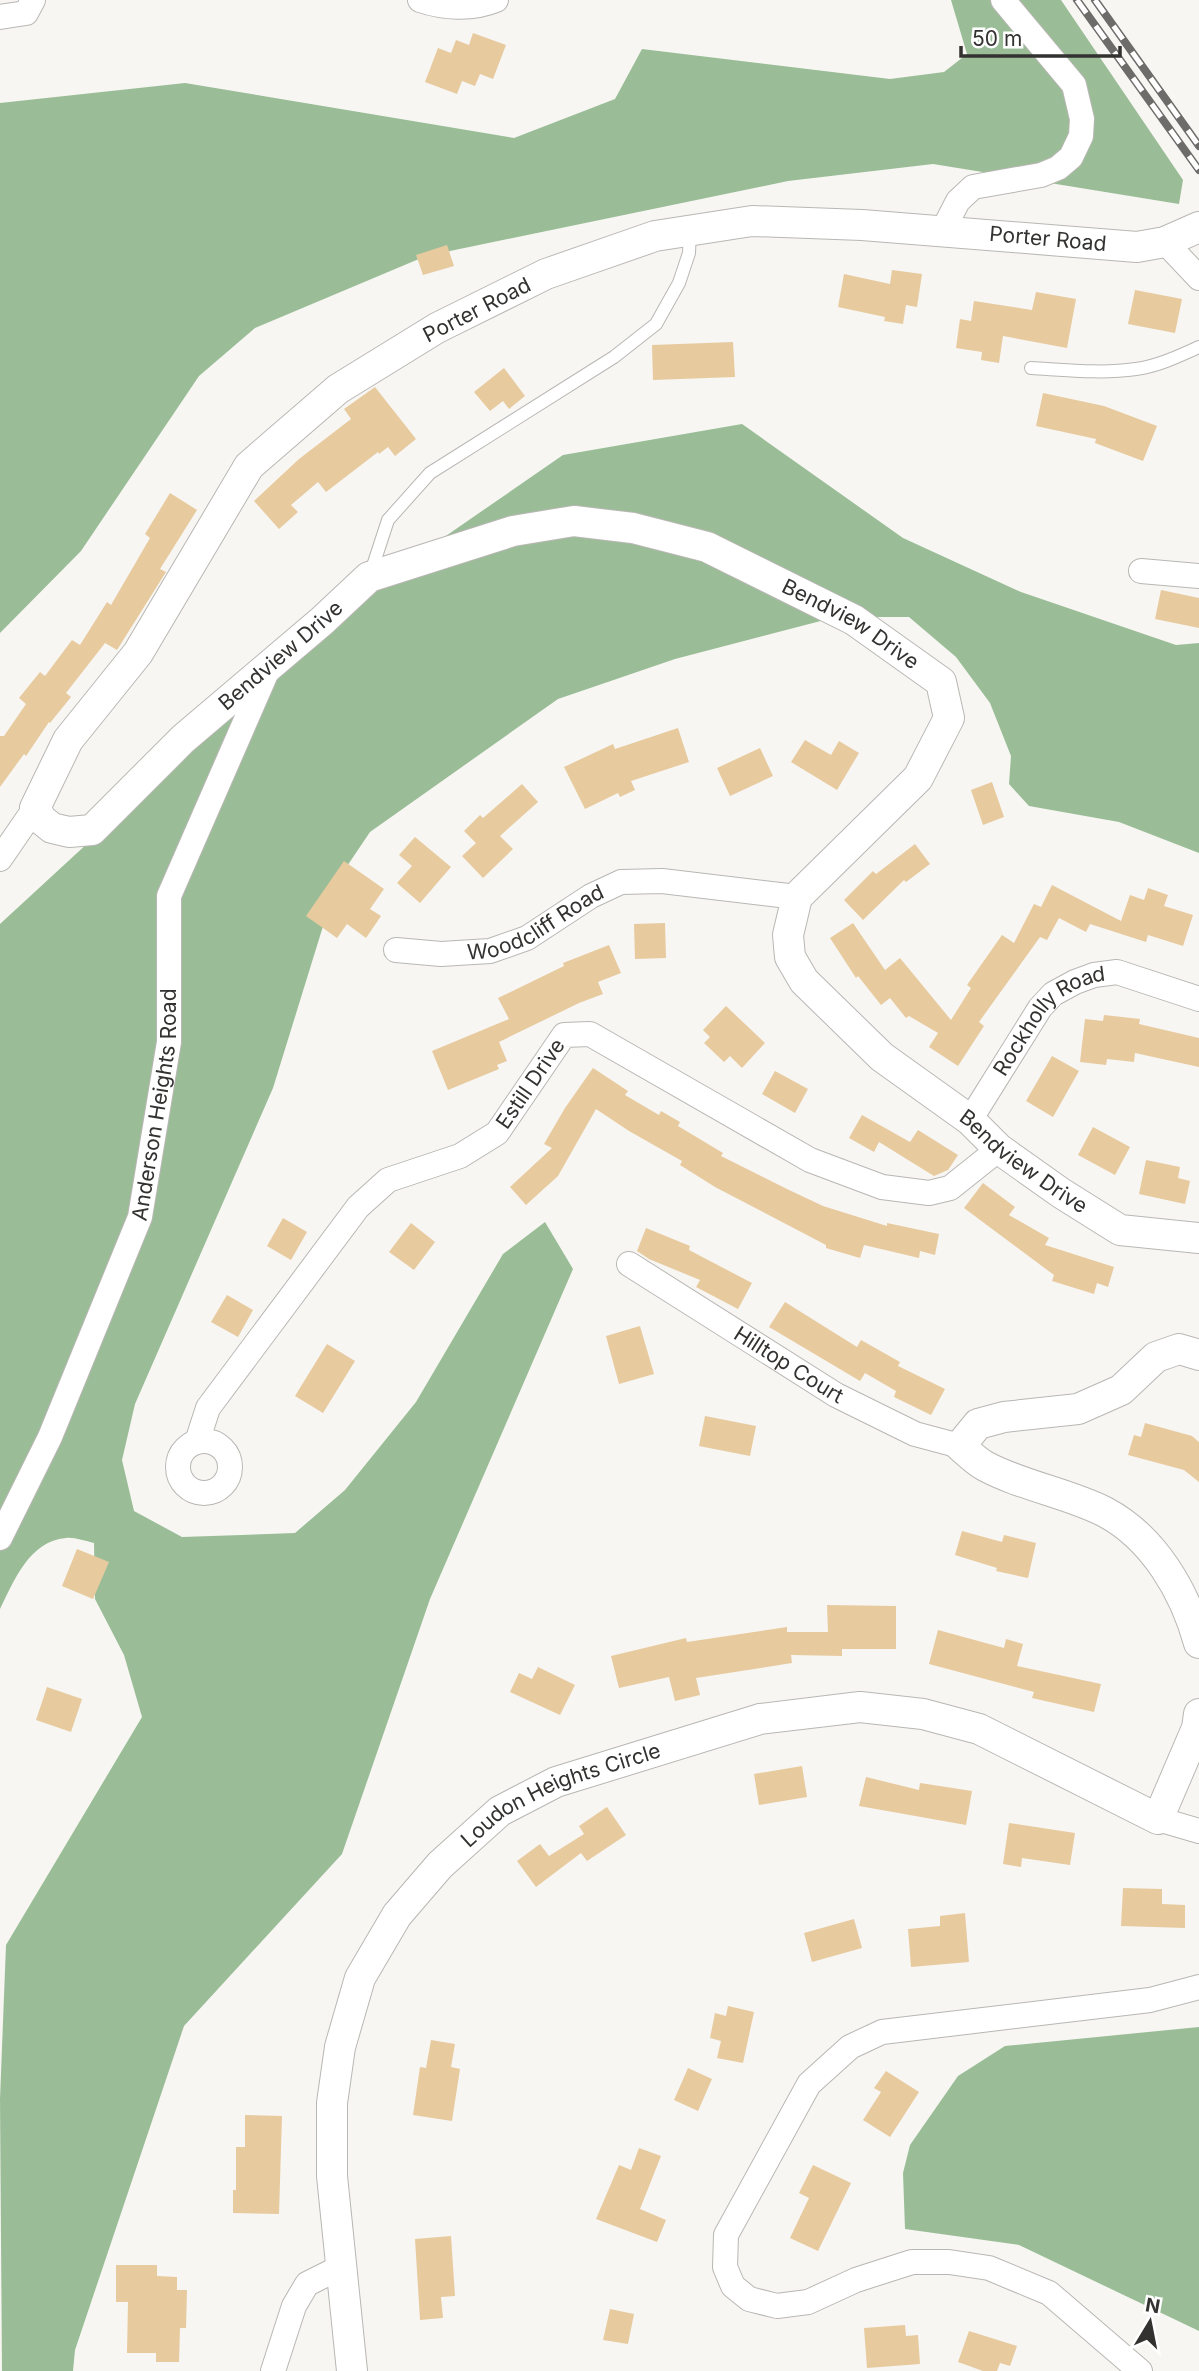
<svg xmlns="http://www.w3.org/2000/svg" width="1199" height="2371" font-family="Inter,sans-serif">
	<rect width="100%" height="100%" fill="#f7f6f2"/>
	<path fill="#9abd97" d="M 951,0 L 1061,0 L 1183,180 L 1179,204 L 933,164 L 788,181 L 426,256 L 255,328 L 199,376 L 81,551 L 0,633 L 0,103 L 185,83 L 514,138 L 615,99 L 642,49 L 890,79 L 944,72 L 967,54 Z
		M 742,424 L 903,538 L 1021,592 L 1176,645 L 1199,643 L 1199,853 L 1119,822 L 1029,806 L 1009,784 L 1011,756 L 990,703 L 956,657 L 909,617 L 836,617 L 675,659 L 558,699 L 370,832 L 337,881 L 273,1088 L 135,1404 L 122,1460 L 134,1511 L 182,1537 L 295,1533 L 345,1490 L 416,1402 L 503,1254 L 545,1222 L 573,1269 L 430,1599 L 342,1854 L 184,2026 L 75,2350 L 73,2371 L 2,2371 L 0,2099 L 6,1945 L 142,1717 L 124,1655 L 95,1599 L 94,1543 C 85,1541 74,1537 66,1538 C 29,1541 14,1581 0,1609 L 0,924 L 346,605 L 563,455 Z
		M 1199,2027 L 1199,2331 L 1019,2245 L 905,2229 L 903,2173 L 910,2145 L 958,2076 L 1005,2046 Z"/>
	<path fill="#e8ca9f" d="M 473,33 L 506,45 L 493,79 L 480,74 L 475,86 L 462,81 L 457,94 L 425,82 L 438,48 L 451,53 L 456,40 L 469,45 Z
		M 447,245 L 454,266 L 423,275 L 416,255 Z
		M 892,270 L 922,274 L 917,307 L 906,305 L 903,324 L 884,321 L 885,317 L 838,307 L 844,274 L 890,284 Z
		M 1135,290 L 1182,299 L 1175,333 L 1128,324 Z
		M 1036,292 L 1076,299 L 1067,348 L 1003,336 L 999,363 L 981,360 L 982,352 L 956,348 L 960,319 L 971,321 L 974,301 L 1032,310 Z
		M 733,342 L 735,377 L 653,380 L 652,345 Z
		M 504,368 L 525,396 L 509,409 L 503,401 L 490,411 L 474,392 Z
		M 375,387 L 416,439 L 395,456 L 388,447 L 379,454 L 378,452 L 326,492 L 318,482 L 291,505 L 298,512 L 279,529 L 254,501 L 299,459 L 351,419 L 344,409 Z
		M 1043,393 L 1104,406 L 1157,426 L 1143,461 L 1095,443 L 1096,439 L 1036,426 Z
		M 170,493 L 197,510 L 160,569 L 166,572 L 117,650 L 105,643 L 66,693 L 71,697 L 50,723 L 49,722 L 26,756 L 24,754 L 0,787 L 0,736 L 4,736 L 26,704 L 19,698 L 40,672 L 45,676 L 72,640 L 80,645 L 107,602 L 111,605 L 150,538 L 145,534 Z
		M 1161,590 L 1199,598 L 1199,628 L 1155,619 Z
		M 678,728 L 689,762 L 631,781 L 635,790 L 620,797 L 618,793 L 585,809 L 564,767 L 613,744 L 615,749 Z
		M 805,740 L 831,755 L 839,741 L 859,753 L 837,790 L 791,762 Z
		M 760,748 L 773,776 L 730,796 L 717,768 Z
		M 992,782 L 1004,817 L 983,825 L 971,790 Z
		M 522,784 L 538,802 L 500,836 L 513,849 L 483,878 L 462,856 L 476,843 L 464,831 L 480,815 L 483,818 Z
		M 415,837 L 451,867 L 420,903 L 397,883 L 412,866 L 399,855 Z
		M 915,844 L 930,864 L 906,882 L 904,880 L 863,920 L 844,900 L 873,871 L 876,874 Z
		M 344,861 L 384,889 L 370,909 L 381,916 L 366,938 L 347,924 L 337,938 L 306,916 Z
		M 1052,885 L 1121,921 L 1130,895 L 1144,900 L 1148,888 L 1168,895 L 1164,906 L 1193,915 L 1183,946 L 1148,935 L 1146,942 L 1090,924 L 1086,932 L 1059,918 L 1047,940 L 1040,937 L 979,1022 L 984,1026 L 958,1066 L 929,1047 L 938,1033 L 909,1016 L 906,1018 L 890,998 L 881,1005 L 858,976 L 856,978 L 830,938 L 853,923 L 885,970 L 900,958 L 951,1020 L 971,988 L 967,985 L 1002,935 L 1014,943 L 1034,904 L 1041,907 Z
		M 665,923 L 666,958 L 635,959 L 634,924 Z
		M 609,945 L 621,973 L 598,982 L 603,994 L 579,1003 L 499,1042 L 507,1061 L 497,1065 L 499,1069 L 448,1090 L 432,1051 L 509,1019 L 498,998 L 564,966 L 563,963 Z
		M 726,1006 L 765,1043 L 742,1068 L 730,1056 L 724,1062 L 704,1043 L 710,1037 L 703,1030 Z
		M 1104,1015 L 1140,1019 L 1139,1024 L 1199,1038 L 1199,1067 L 1135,1053 L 1134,1062 L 1107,1059 L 1106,1065 L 1080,1062 L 1085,1019 L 1103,1021 Z
		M 1052,1056 L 1079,1071 L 1053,1117 L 1026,1101 Z
		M 593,1068 L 628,1091 L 625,1095 L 659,1115 L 661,1111 L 680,1122 L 678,1126 L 723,1153 L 721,1156 L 787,1189 L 823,1206 L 887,1226 L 887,1223 L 939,1234 L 935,1255 L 920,1251 L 919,1258 L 864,1245 L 860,1258 L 826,1248 L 826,1245 L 715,1187 L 680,1165 L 682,1161 L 629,1131 L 596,1109 L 558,1176 L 526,1205 L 510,1187 L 552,1148 L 544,1144 L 565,1108 Z
		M 775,1071 L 808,1089 L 795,1113 L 762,1094 Z
		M 862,1115 L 910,1142 L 918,1130 L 958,1155 L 948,1170 L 934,1176 L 879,1142 L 874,1152 L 849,1138 Z
		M 1093,1127 L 1130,1147 L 1115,1175 L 1078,1155 Z
		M 1146,1160 L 1180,1167 L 1178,1178 L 1190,1181 L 1185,1204 L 1139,1194 Z
		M 983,1183 L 1015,1207 L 1009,1215 L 1049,1238 L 1045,1245 L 1114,1267 L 1108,1287 L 1097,1283 L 1094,1294 L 1052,1281 L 1054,1275 L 964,1208 Z
		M 283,1218 L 307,1232 L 291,1260 L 267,1246 Z
		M 411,1223 L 435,1242 L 414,1270 L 389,1252 Z
		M 646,1228 L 690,1246 L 689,1250 L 752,1283 L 738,1309 L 696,1287 L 700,1280 L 649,1259 L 637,1251 Z
		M 227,1295 L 253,1310 L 238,1337 L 211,1322 Z
		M 785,1302 L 857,1347 L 861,1340 L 900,1362 L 898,1366 L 945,1389 L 931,1415 L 894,1397 L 896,1391 L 865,1373 L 860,1381 L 769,1327 Z
		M 640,1326 L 654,1374 L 619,1384 L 606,1336 Z
		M 327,1344 L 355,1361 L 323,1413 L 295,1396 Z
		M 705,1416 L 756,1426 L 750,1456 L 699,1446 Z
		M 1145,1423 L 1192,1436 L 1199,1442 L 1199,1482 L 1184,1470 L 1128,1455 L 1134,1435 L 1141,1437 Z
		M 962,1531 L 1002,1542 L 1004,1535 L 1036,1543 L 1028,1578 L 996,1571 L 997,1568 L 955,1555 Z
		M 77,1549 L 109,1562 L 93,1599 L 62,1586 Z
		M 827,1605 L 896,1606 L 896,1649 L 842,1649 L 842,1656 L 791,1655 L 792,1663 L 696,1678 L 700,1695 L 675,1701 L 669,1677 L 619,1688 L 611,1656 L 686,1638 L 687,1642 L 787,1627 L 787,1632 L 828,1632 Z
		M 938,1630 L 1004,1648 L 1006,1639 L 1023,1644 L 1017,1666 L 1101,1684 L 1094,1712 L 1032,1698 L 1034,1692 L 929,1664 Z
		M 538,1667 L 575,1685 L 560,1715 L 510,1692 L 519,1673 L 532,1679 Z
		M 47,1687 L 82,1699 L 71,1732 L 36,1720 Z
		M 802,1766 L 807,1797 L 759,1805 L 754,1774 Z
		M 866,1777 L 919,1790 L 920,1783 L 972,1791 L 966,1825 L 859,1806 Z
		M 607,1807 L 626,1835 L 587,1861 L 581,1853 L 536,1887 L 517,1861 L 540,1844 L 549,1856 L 584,1834 L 579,1826 Z
		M 1009,1823 L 1075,1833 L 1070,1865 L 1022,1858 L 1021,1867 L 1003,1864 Z
		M 1123,1888 L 1162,1889 L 1162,1904 L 1185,1905 L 1185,1928 L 1121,1926 Z
		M 965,1913 L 969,1962 L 911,1967 L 908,1929 L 940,1926 L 940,1916 Z
		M 854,1919 L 862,1948 L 812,1962 L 804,1933 Z
		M 728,2006 L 754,2012 L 743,2063 L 717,2058 L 721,2041 L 710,2038 L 715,2013 L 726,2016 Z
		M 431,2040 L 455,2044 L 451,2067 L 460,2069 L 452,2121 L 413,2115 L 420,2067 L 426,2068 Z
		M 688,2068 L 712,2079 L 698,2111 L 674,2100 Z
		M 886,2071 L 919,2092 L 890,2137 L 863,2120 L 881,2092 L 874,2088 Z
		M 245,2115 L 282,2116 L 279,2214 L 233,2213 L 233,2190 L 236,2190 L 236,2147 L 245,2147 Z
		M 639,2148 L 661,2156 L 640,2209 L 666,2220 L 657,2242 L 596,2219 L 619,2165 L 631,2170 Z
		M 813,2165 L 851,2183 L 818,2251 L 790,2238 L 809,2198 L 799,2193 Z
		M 451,2236 L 455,2296 L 441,2297 L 443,2318 L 420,2320 L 415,2239 Z
		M 116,2265 L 157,2265 L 157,2276 L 177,2277 L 177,2290 L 187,2290 L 186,2328 L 180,2328 L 179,2362 L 156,2362 L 156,2353 L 127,2353 L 128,2302 L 116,2302 Z
		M 610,2309 L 634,2314 L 628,2344 L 603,2340 Z
		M 905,2325 L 906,2336 L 918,2335 L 920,2364 L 867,2368 L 864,2328 Z
		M 969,2331 L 1017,2346 L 1010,2366 L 1000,2363 L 997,2371 L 983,2371 L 958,2362 Z"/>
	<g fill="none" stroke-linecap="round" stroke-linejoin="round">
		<g stroke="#b9b7b4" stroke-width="14">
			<path id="service" d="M 1031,368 C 1066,370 1102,374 1136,369 C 1158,366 1179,356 1199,347
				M 370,575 L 388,520 L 430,473 L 614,357 L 656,324 L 679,283 L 689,253 L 690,231"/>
		</g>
		<g stroke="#b9b7b4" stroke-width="26">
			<g id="minor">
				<path d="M 420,0 C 444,8 472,10 496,0"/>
				<path d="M 0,17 L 26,13 L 33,0"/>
				<path d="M 943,230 L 958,201 L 973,187 L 1041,175 L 1058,168 L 1071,157 L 1081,136 L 1082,119 L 1074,85 L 1003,0"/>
				<path d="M 1165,242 L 1199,278"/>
				<path d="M 1141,571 L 1199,576"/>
				<path d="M 0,859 L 35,808"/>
				<path id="s1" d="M 396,950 L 441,954 L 490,951 L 527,938 L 591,896 L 621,882 L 662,881 L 797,897"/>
				<path id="s2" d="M 970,1120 L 1040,1008 L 1053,994 L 1075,982 L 1094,975 L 1117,972 L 1199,999"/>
				<path id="s3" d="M 629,1264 L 836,1395 L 915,1434 L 960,1446"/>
				<circle cx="204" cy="1467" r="26"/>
				<path id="s4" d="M 197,1442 L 208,1408 L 358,1207 L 388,1180 L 460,1156 L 497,1133 L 564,1035 L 590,1034 L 810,1160 L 882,1187 L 929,1193 L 950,1188 L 999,1149"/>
				<path id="s5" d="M 0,1538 L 50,1437 L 140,1217 L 169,1042 L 169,896 L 269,667"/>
				<path d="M 1158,1819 L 1199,1831"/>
				<path d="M 273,2371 L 294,2306 L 307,2284 L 341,2267"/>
				<path d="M 1140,2371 L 1049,2293 L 989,2268 L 949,2262 L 912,2262 L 856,2280 L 808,2302 L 777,2306 L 749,2299 L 733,2286 L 725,2267 L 726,2235 L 809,2084 L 850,2047 L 882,2032 L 1150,2000 L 1199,1987"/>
			</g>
		</g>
		<g stroke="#b9b7b4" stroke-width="32">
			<g id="tertiary">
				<path id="s6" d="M 1199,227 L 1165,242 L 1137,247 L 862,225 L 752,221 L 655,236 L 546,274 L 437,328 L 338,389 L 249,466 L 138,653 L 68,740 L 35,808 L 42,820 L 52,828 L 69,832 L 92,830 L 183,739 L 322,621 L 369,577 L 513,531 L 574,521 L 633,528 L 707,547 L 854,620 L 941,682 L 949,718 L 918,778 L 797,897 L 788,935 L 790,957 L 804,981 L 882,1057 L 970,1120 L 999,1149 L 1061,1193 L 1120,1230 L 1199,1238"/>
				<path d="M 1199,1355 L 1179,1349 L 1156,1357 L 1121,1390 L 1078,1409 L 1004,1417 L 978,1424 L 960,1446 C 968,1453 976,1461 985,1466 C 1022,1486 1068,1493 1105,1512 C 1154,1538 1185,1592 1199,1643"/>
				<path id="s7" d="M 352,2371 L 332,2176 L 332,2103 L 340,2047 L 360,1978 L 397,1915 L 440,1865 L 500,1811 L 556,1782 L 760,1719 L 860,1707 L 923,1714 L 979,1729 L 1158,1819 L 1197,1728 L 1199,1714"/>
			</g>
		</g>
		<use href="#service" stroke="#fff" stroke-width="12"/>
		<use href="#minor" stroke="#fff" stroke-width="24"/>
		<use href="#tertiary" stroke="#fff" stroke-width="30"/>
		<g stroke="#6d6c6a" stroke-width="8">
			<path id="rail" d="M 1077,0 L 1199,170
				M 1095,0 L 1199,146"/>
		</g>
		<use href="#rail" stroke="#fff" stroke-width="5" stroke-dasharray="16" stroke-linecap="butt"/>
	</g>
	<g text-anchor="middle" stroke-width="6" stroke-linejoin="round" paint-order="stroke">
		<g font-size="21" fill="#333231" stroke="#fff">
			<text transform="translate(1048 239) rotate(5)" y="7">Porter Road</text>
			<text transform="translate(477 310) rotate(-27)" y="7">Porter Road</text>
			<text dy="7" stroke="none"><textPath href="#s6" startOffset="2380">Bendview Drive</textPath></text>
			<text dy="7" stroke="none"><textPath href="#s6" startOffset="1750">Bendview Drive</textPath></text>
			<text dy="7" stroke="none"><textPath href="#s1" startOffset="147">Woodcliff Road</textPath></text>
			<text dy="7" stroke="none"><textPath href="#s2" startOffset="131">Rockholly Road</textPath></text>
			<text dy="7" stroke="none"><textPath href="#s4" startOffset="506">Estill Drive</textPath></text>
			<text dy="7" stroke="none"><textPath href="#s5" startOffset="464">Anderson Heights Road</textPath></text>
			<text dy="7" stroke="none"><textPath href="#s6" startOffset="3136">Bendview Drive</textPath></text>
			<text dy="7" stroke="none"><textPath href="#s3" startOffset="189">Hilltop Court</textPath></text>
			<text dy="7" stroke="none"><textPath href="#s7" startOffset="679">Loudon Heights Circle</textPath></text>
		</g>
	</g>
	<g transform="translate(1150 2322) rotate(10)" stroke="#ffffff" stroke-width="5" paint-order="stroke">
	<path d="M0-5L12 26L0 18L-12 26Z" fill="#333231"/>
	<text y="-10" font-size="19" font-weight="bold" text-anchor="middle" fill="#333231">N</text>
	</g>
	<path d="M961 46v10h159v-10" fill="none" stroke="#333231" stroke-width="3.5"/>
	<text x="972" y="46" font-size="21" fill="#333231" stroke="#ffffff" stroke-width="5" paint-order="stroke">50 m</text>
</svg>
